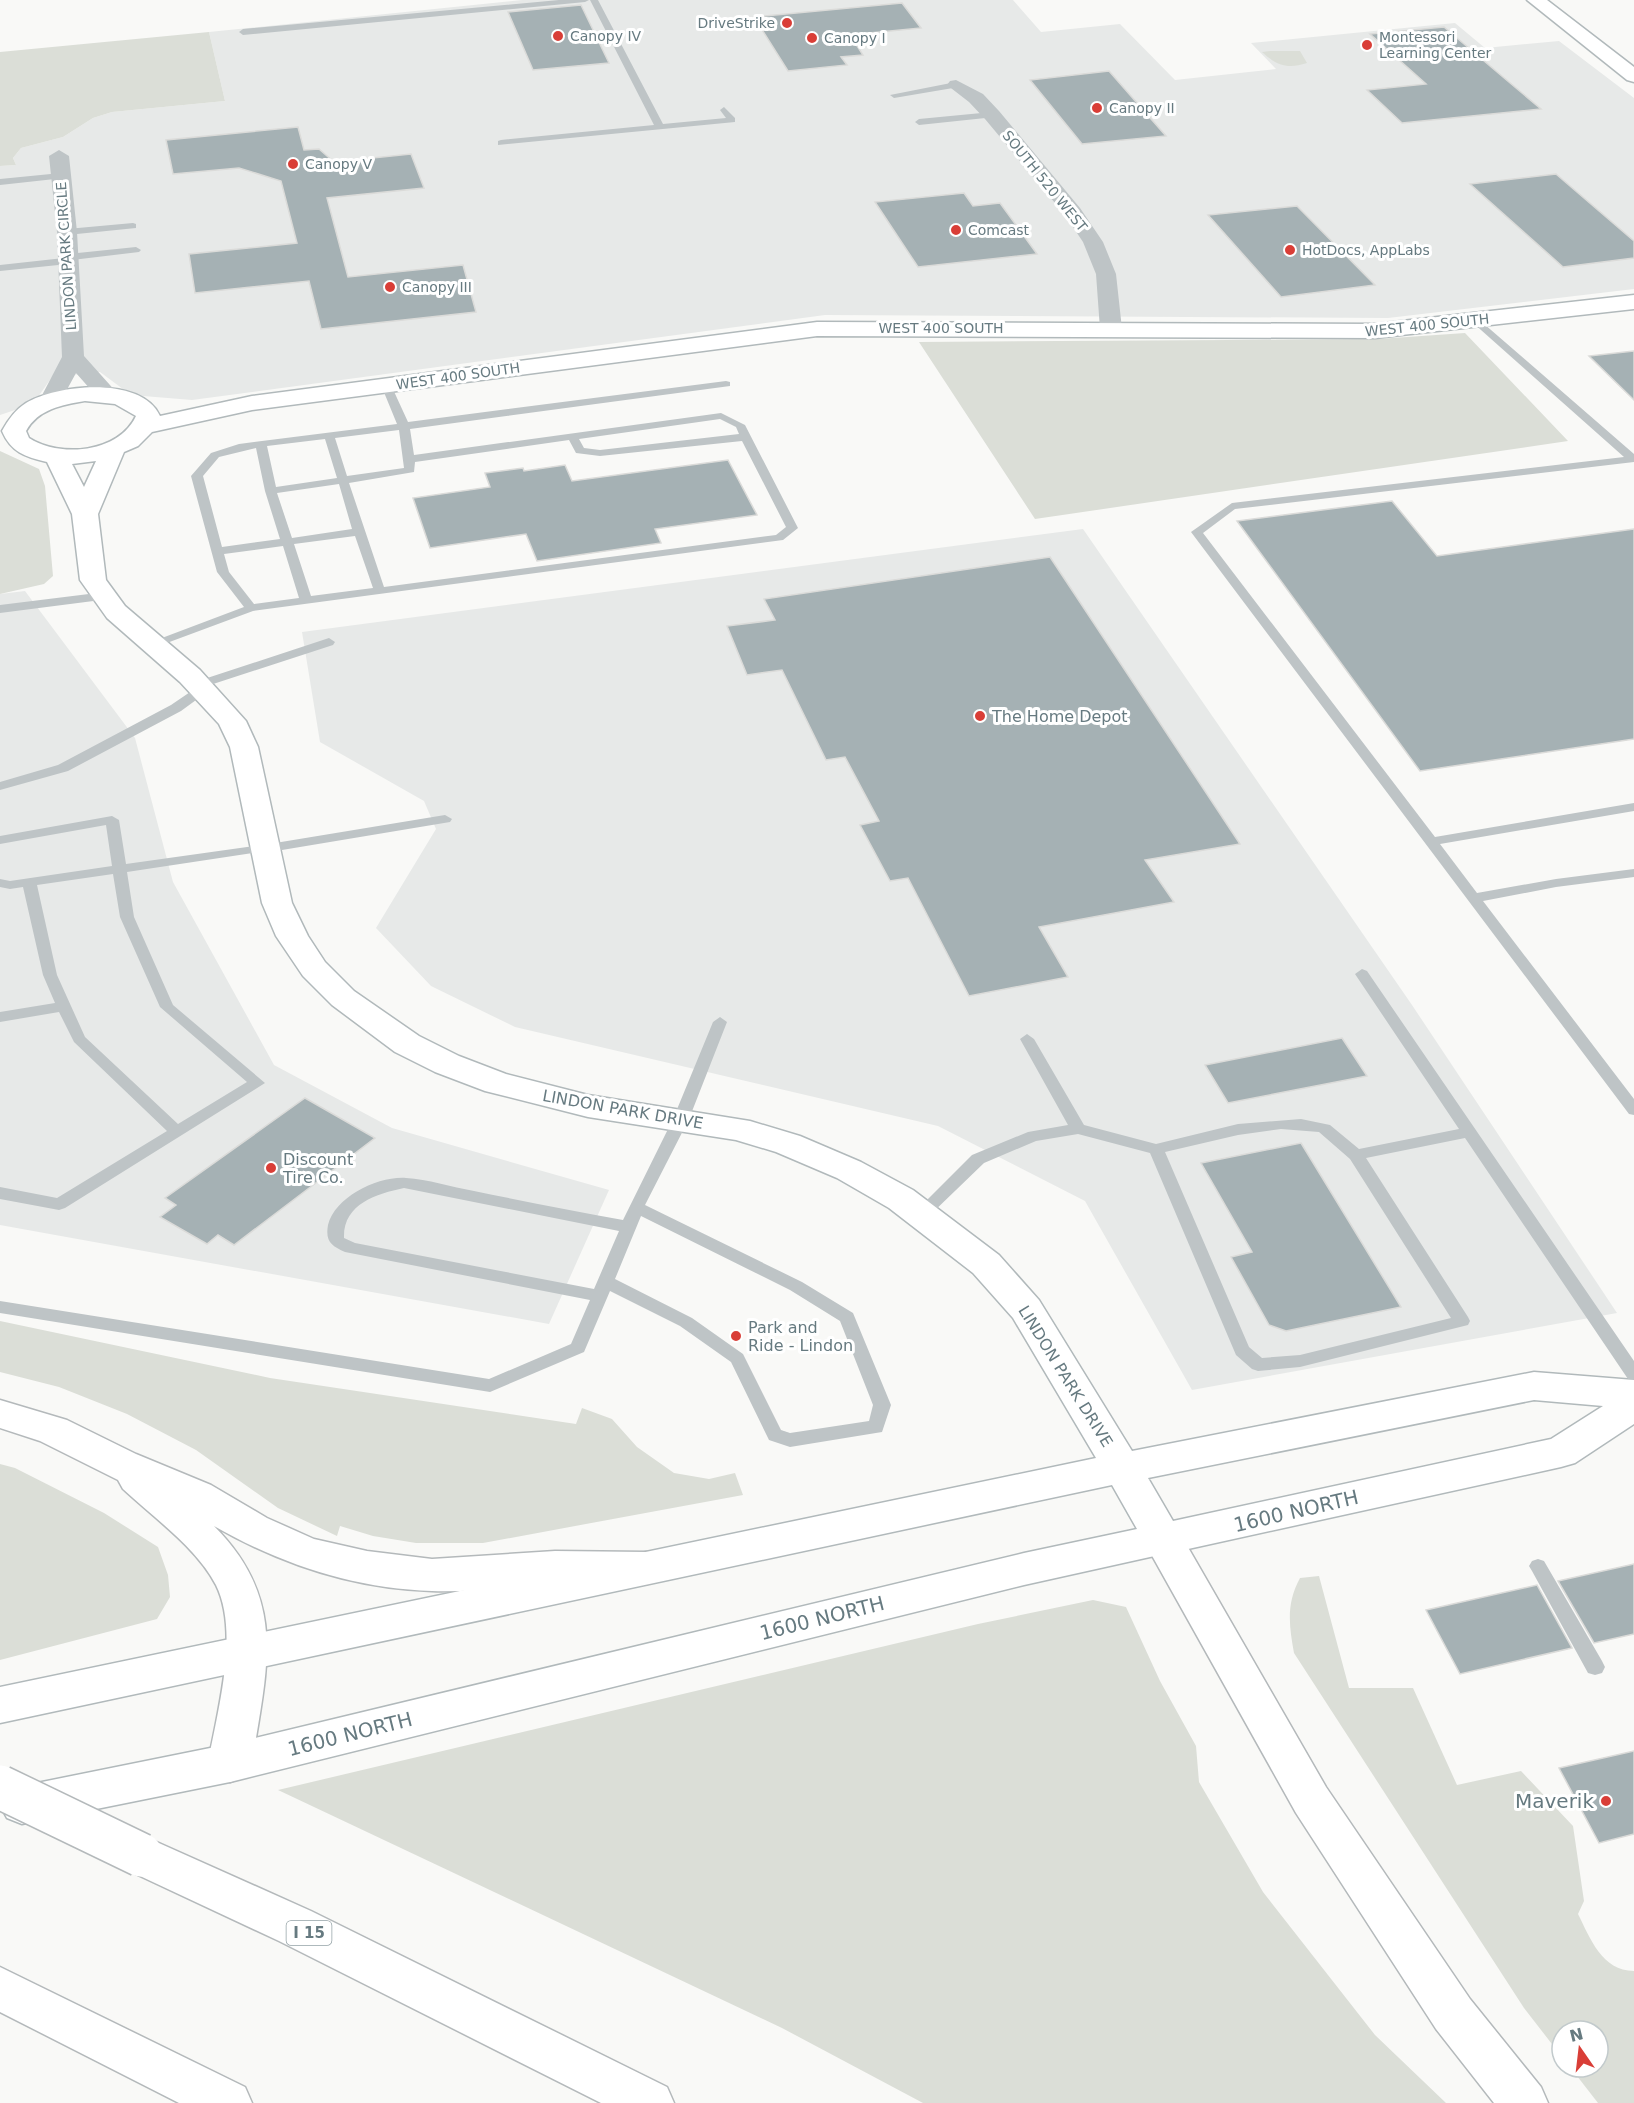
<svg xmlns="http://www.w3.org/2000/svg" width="1634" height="2103" font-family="'DejaVu Sans',sans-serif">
	<rect width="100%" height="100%" fill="#f9f9f7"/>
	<path fill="#e7e9e8" d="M 522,0 L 1013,0 L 1041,32 L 1120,24 L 1175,80 L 1276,69 L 1251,43 L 1455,23 L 1485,48 L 1559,41 L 1634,98 L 1634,289 L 1388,318 L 825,315 L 192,400 L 131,395 L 100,372 L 52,377 L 33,404 L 0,415 L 0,166 L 16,165 L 13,158 L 21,148 L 63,137 L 93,118 L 112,112 L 225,101 L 209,32 Z
		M 1083,529 L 1412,1005 L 1617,1313 L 1192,1390 L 1085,1201 L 938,1126 L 515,1027 L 431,986 L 376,928 L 436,829 L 424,801 L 320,742 L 302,632 Z
		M 25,591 L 135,738 L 173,882 L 274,1065 L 392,1128 L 609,1190 L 549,1324 L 0,1225 L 0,594 Z"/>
	<path fill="#dbded7" d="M 209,32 L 225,101 L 112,112 L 93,118 L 63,137 L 21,148 L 13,158 L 16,165 L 0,166 L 0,52 Z
		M 1270,51 L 1300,51 L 1307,63 C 1288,69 1277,66 1262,52 Z
		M 1465,333 L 1568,441 L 1035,519 L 919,342 L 1378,339 Z
		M 0,451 L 39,469 L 45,486 L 53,576 L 44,584 L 0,594 Z
		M 0,1321 L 270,1378 L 576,1424 L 582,1408 L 612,1419 L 637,1447 L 674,1473 L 709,1479 L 735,1473 L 743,1495 L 483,1543 L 416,1543 L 373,1536 L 340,1526 L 337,1536 L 278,1508 L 196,1450 L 127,1414 L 59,1387 L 0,1372 Z
		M 0,1464 L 15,1468 L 104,1513 L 158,1547 L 168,1575 L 170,1597 L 157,1619 L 0,1660 Z
		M 1319,1576 L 1349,1688 L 1413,1688 L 1457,1785 L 1521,1771 L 1573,1826 L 1584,1901 L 1578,1914 C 1590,1938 1602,1971 1634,1971 L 1634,2103 L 1598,2103 L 1570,2067 L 1598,2067 L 1598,2031 L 1562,2031 L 1562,2057 L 1524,2008 L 1294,1653 C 1289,1625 1286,1604 1300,1578 Z
		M 1093,1600 L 1126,1607 L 1160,1681 L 1196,1746 L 1199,1782 L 1263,1892 L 1375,2035 L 1446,2103 L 923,2103 L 782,2028 L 278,1790 L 978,1624 Z"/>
	<path fill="#a5b1b4" stroke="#dbdbd9" stroke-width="1.5" d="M 902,3 L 921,28 L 850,35 L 863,55 L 841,57 L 847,65 L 788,71 L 754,17 Z
		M 581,5 L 609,63 L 533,70 L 508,12 Z
		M 1444,27 L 1503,77 L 1541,109 L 1402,123 L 1367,90 L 1426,84 L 1370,34 Z
		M 1109,71 L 1166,136 L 1082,144 L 1030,80 Z
		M 298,127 L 304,150 L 319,149 L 334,162 L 411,154 L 424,188 L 327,198 L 348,277 L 463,265 L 476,312 L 321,329 L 309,281 L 195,293 L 189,254 L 297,243 L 281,181 L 239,168 L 173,174 L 166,140 Z
		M 1556,174 L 1634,241 L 1634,258 L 1563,267 L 1470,184 Z
		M 964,193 L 973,206 L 1000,203 L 1037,254 L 918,267 L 875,202 Z
		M 1297,206 L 1375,285 L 1281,297 L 1208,215 Z
		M 1634,351 L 1634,400 L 1589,356 Z
		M 728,460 L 757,515 L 655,529 L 661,543 L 537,561 L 526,534 L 430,548 L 413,498 L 490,487 L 485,473 L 523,468 L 524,471 L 565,465 L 572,481 Z
		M 1392,501 L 1437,556 L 1634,529 L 1634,739 L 1420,771 L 1237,521 Z
		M 1050,557 L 1240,844 L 1145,860 L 1174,902 L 1039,927 L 1068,977 L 969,996 L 908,878 L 890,881 L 860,825 L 879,821 L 845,757 L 826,760 L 782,670 L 747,675 L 727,626 L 775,620 L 764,599 Z
		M 1342,1038 L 1367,1076 L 1228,1103 L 1205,1065 Z
		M 305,1098 L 375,1138 L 234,1245 L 218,1235 L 207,1244 L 160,1217 L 176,1205 L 165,1198 Z
		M 1301,1143 L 1401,1307 L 1286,1331 L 1269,1325 L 1231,1257 L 1252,1252 L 1201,1163 Z
		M 1634,1564 L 1634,1634 L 1594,1643 L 1558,1581 Z
		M 1537,1585 L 1572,1648 L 1460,1674 L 1426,1610 Z
		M 1634,1751 L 1634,1834 L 1599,1843 L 1559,1768 Z"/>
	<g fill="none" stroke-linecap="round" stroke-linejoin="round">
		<g stroke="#b1b9bb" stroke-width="3">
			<path id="secondary" d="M 1527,0 L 1547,0 L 1634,67 L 1634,82 L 1627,80 Z
				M 1634,295 L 1634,309 L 1375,338 L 817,336 L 252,410 L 152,432 L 138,446 L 124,452 L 98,514 L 106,580 L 125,606 L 200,670 L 246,721 L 258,747 L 292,903 L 308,936 L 325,962 L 354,991 L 419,1036 L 459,1056 L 506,1074 L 588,1095 L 750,1121 L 800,1136 L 861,1162 L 913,1190 L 999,1255 L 1039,1300 L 1132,1451 L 1534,1372 L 1634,1380 L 1634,1424 L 1575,1463 L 1561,1467 L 1179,1551 L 1164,1557 L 1159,1555 L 1024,1585 L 230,1782 L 22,1824 L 7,1818 L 0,1805 L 7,1792 L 22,1786 L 230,1744 L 1024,1553 L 1137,1529 L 1112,1485 L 0,1723 L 0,1687 L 1096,1458 L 1013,1318 L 973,1273 L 889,1208 L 837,1178 L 776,1152 L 736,1140 L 588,1117 L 485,1091 L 435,1072 L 395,1052 L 332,1005 L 303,976 L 276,936 L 262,903 L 230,747 L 219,724 L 180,682 L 107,618 L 80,580 L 72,514 L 47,462 C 25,457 11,452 2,431 C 8,420 15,410 26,403 C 58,384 142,376 160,416 L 252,396 L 817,322 L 1375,324 ZM 85,401 L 115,404 L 136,416 C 119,453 60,458 29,438 L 26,431 C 38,409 62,405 85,401 ZM 96,461 L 84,487 L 72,464 ZM 1534,1400 L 1603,1406 L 1551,1439 L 1173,1521 L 1148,1478 Z"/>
		</g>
		<g stroke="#b4b9bb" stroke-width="3">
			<path id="highway" d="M 0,1400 L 67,1420 L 136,1454 L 211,1485 L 267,1518 L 314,1539 L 367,1551 L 432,1559 L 555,1551 L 647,1552 L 661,1557 L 667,1568 L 661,1579 L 647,1584 C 616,1584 586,1582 555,1583 C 514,1584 473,1593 432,1591 C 355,1589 280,1564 214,1526 C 289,1601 266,1670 252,1763 L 245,1776 L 230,1782 L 215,1776 L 208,1763 C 217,1713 240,1633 216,1585 C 196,1547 154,1518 123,1489 L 118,1480 L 40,1441 L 0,1428 Z
				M 1164,1525 L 1178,1530 L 1326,1787 L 1470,1999 L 1541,2087 L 1548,2103 L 1494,2103 L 1436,2029 L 1296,1813 L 1150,1552 L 1144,1541 L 1150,1530 Z
				M 141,1835 L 311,1911 L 667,2087 L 674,2103 L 601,2103 L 279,1941 L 125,1869 L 119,1855 L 125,1841 Z
				M 0,1967 L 245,2087 L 252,2103 L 179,2103 L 0,2012 Z"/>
		</g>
		<path fill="#bec4c6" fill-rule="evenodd" d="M 559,0 L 589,0 L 585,2 L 243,35 L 239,32 L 243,29 Z
			M 590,0 L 598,0 L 663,124 L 726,118 L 720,110 L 724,107 L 735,118 L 735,122 L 498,145 L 498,141 L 501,140 L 654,125 Z
			M 956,82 L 960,85 L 959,87 L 894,98 L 890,95 Z
			M 992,112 L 996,115 L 995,117 L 919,125 L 915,122 L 919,119 Z
			M 61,173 L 64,174 L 64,178 L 0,185 L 0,179 Z
			M 133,223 L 136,224 L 136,228 L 67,235 L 62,232 L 67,229 Z
			M 136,247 L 141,250 L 139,252 L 72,260 L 71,263 L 68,264 L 0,271 L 0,265 L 64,258 L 65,255 L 68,254 Z
			M 1476,317 L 1634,454 L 1634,462 L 1235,509 L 1203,533 L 1435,837 L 1634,803 L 1634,811 L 1440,844 L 1477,893 L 1556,879 L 1634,869 L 1634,877 L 1556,887 L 1483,901 L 1634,1099 L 1634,1115 L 1629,1114 L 1191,532 L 1232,503 L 1624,457 L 1472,322 L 1472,318 Z
			M 726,381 L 730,382 L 730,386 L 410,429 L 414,455 L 721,413 L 745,425 L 798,528 L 783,540 L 253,611 L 156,647 L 148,647 L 146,644 L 244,607 L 217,572 L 191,476 L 211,453 L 239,444 L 397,424 L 381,385 L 386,382 L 391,385 L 408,422 ZM 720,419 L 736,427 L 739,434 L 600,450 L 584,448 L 579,439 ZM 399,430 L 404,468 L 347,476 L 335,438 ZM 325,439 L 337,478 L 276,487 L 267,446 ZM 569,440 L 576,453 L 600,456 L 742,441 L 786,527 L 776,535 L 384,587 L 349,483 L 414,472 L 415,462 ZM 256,448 L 265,491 L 280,539 L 222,547 L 203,476 L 219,457 ZM 339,484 L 352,529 L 292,538 L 277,493 ZM 355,536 L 373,588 L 311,596 L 294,544 ZM 283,546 L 299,598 L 254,604 L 229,572 L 224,554 Z
			M 105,592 L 109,593 L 109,599 L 0,613 L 0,605 Z
			M 329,638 L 335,642 L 333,645 L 207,686 L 207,692 L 181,711 L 68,771 L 0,790 L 0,782 L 58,765 L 171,705 L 196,688 L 193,685 L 195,682 Z
			M 445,815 L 452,819 L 450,822 L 264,853 L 259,852 L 127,872 L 134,917 L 173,1005 L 265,1083 L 65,1208 L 59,1210 L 0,1199 L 0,1187 L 57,1198 L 167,1131 L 74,1042 L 59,1012 L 0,1022 L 0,1012 L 55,1003 L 43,975 L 23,887 L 10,889 L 0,887 L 0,879 L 10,881 L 112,866 L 106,825 L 0,844 L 0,836 L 112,816 L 119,820 L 126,864 L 269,844 ZM 113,874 L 120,917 L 160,1007 L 247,1082 L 178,1124 L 85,1037 L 57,975 L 37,885 Z
			M 1362,969 L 1367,971 L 1634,1361 L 1634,1380 L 1628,1379 L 1465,1138 L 1366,1158 L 1468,1317 L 1470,1321 L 1468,1325 L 1300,1367 L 1258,1371 L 1252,1369 L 1236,1355 L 1150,1153 L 1078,1134 L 1036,1141 L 984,1163 L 928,1217 L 916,1217 L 914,1213 L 972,1155 L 1028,1132 L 1068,1125 L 1020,1039 L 1027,1034 L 1034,1039 L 1084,1125 L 1156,1144 L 1238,1124 L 1301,1119 L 1330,1125 L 1359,1149 L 1459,1129 L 1355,974 ZM 1281,1129 L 1319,1132 L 1350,1159 L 1451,1318 L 1300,1355 L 1262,1358 L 1249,1347 L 1165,1152 L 1238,1135 Z
			M 720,1017 L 727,1022 L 689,1119 L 645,1205 L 802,1282 L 853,1313 L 891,1405 L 882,1432 L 790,1447 L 769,1440 L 731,1362 L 680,1326 L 610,1291 L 584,1352 L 490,1392 L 0,1313 L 0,1301 L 489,1379 L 571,1344 L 590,1300 L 345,1252 C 332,1246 325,1242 328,1225 C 335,1197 378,1176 406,1178 C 428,1179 451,1187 474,1191 C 523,1201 573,1211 623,1220 L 673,1119 L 713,1022 ZM 404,1188 L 619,1231 L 594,1289 L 355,1243 L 344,1238 C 343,1204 376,1194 404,1188 ZM 641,1216 L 790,1290 L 840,1321 L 873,1405 L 869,1421 L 790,1433 L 781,1430 L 743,1354 L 692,1318 L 615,1279 Z
			M 1538,1559 L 1544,1561 L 1602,1661 L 1605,1667 L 1602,1673 L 1595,1675 L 1588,1673 L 1532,1571 L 1529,1566 L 1532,1561 Z"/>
		<path fill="#bec4c6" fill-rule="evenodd" d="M 956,80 L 983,94 L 999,111 L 1080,208 L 1103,242 L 1116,274 L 1122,329 L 1119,334 L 1103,334 L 1100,329 L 1096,274 L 1083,242 L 1065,215 L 985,119 L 969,102 L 947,85 L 950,81 Z
			M 59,150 L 69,156 L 77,232 L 84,356 L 118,394 L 115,399 L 99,399 L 76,373 L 58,406 L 42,406 L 39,401 L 62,357 L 57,232 L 49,156 Z"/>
		<use href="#secondary" fill="#fff" fill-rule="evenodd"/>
		<use href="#highway" fill="#fff" fill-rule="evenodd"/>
		<g stroke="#b4b9bb" stroke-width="46" stroke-linecap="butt">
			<path id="highway-bridge" d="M 0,1787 L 141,1855"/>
		</g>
		<use href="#highway-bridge" stroke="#fff" stroke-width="43"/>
	</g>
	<g fill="#d93e37" stroke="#fff" stroke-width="2">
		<circle cx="787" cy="23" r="6"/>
		<circle cx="558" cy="36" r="6"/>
		<circle cx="812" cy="38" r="6"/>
		<circle cx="1367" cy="45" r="6"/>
		<circle cx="1097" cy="108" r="6"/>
		<circle cx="293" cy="164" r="6"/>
		<circle cx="956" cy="230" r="6"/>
		<circle cx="1290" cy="250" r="6"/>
		<circle cx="390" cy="287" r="6"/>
		<circle cx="980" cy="716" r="6"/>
		<circle cx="271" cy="1168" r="6"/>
		<circle cx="736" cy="1336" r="6"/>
		<circle cx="1606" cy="1801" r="6"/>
	</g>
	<g text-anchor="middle" stroke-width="6" stroke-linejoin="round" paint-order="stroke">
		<g font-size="14" fill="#667a80" stroke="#fff" text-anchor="start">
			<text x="775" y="28" text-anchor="end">DriveStrike</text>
			<text x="570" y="41">Canopy IV</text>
			<text x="1379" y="42">Montessori<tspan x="1379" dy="16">Learning Center</tspan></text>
			<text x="824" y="43">Canopy I</text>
			<text x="1109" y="113">Canopy II</text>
			<text x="305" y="169">Canopy V</text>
			<text x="968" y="235">Comcast</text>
			<text x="1302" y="255">HotDocs, AppLabs</text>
			<text x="402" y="292">Canopy III</text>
		</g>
		<g font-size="14" fill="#667a80" stroke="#fff">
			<text transform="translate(1045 181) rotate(51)" y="5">SOUTH 520 WEST</text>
			<text transform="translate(66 256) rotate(-94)" y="5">LINDON PARK CIRCLE</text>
			<text transform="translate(1427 325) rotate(-6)" y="5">WEST 400 SOUTH</text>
			<text x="941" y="333">WEST 400 SOUTH</text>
			<text transform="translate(458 376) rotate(-8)" y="5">WEST 400 SOUTH</text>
		</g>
		<rect fill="#fff" stroke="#94a2a6" stroke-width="1.5" x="286.5" y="1921" width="45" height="24" rx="4.5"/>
		<g font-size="15" font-weight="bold" fill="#667a80">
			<text x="309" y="1938">I 15</text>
		</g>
		<g font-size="16" fill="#667a80" stroke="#fff" text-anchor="start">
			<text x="992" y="722">The Home Depot</text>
			<text x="283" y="1165">Discount<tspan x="283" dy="18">Tire Co.</tspan></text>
			<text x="748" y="1333">Park and<tspan x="748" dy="18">Ride - Lindon</tspan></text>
		</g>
		<g font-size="16" fill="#667a80" stroke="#fff">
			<text transform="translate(623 1109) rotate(10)" y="6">LINDON PARK DRIVE</text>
			<text transform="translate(1066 1376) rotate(58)" y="6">LINDON PARK DRIVE</text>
		</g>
		<g font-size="20" fill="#667a80" stroke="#fff">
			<text transform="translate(1296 1511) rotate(-13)" y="7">1600 NORTH</text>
			<text transform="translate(822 1618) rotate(-14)" y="7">1600 NORTH</text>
			<text transform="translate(350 1734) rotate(-14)" y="7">1600 NORTH</text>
		</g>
		<g font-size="20" fill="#667a80" stroke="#fff" text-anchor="end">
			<text x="1594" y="1808">Maverik</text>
		</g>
	</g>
	<g transform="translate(1580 2049) rotate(346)"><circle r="28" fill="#ffffff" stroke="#c2cacc" stroke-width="1.5"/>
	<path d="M0-4.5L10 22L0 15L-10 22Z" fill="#d93e37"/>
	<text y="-9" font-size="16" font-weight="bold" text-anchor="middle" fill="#667a80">N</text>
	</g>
</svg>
